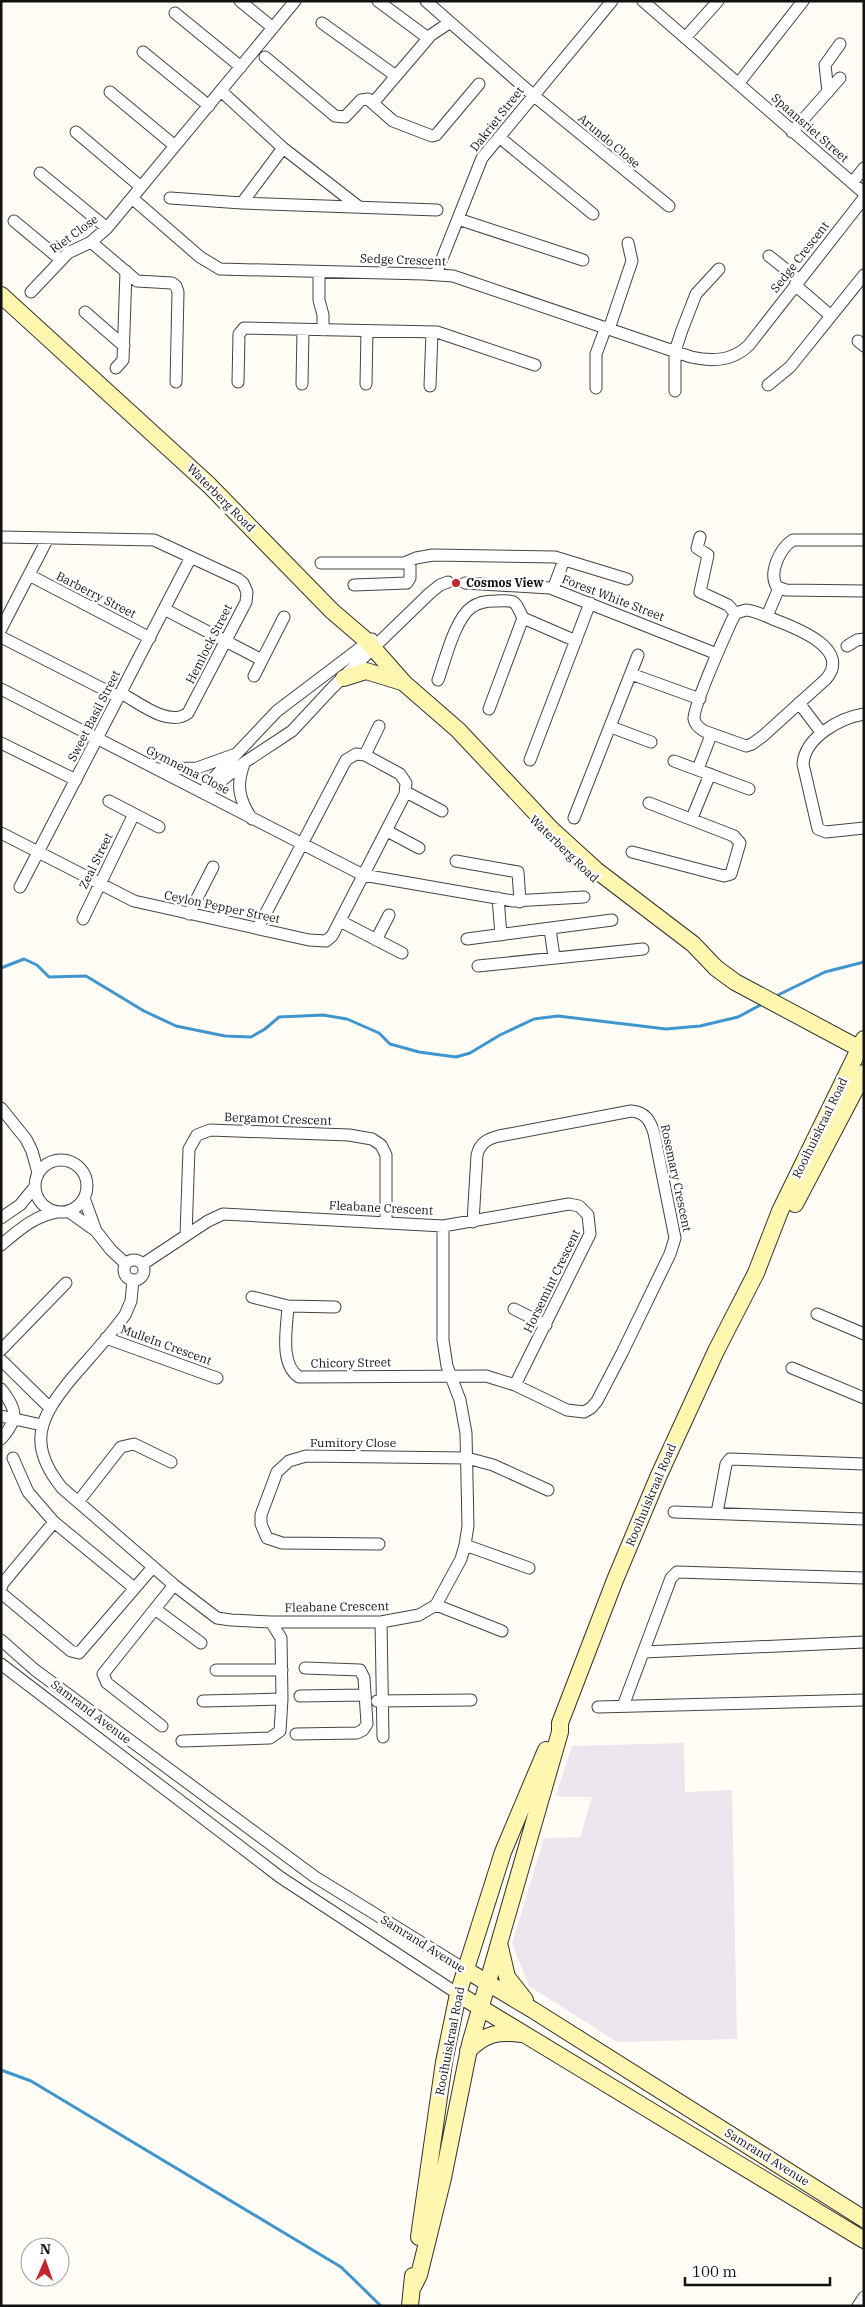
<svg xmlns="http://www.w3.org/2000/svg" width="865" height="2307" font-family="'IBM Plex Serif',serif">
	<rect width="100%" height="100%" fill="#fffdf5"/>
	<path fill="#eee6ef" d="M 684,1743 L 685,1792 L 732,1790 L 737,2039 L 617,2042 L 529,1986 L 512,1944 L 544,1838 L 580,1837 L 592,1797 L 564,1797 L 556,1795 L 572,1746 Z"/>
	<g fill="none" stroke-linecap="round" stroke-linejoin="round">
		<path stroke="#3f96cf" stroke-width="3" d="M 1,968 L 24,959 L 37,965 L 49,977 L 86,976 L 144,1011 L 176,1026 L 225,1036 L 251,1037 L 265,1029 L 279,1017 L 323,1015 L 347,1019 L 379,1033 L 390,1044 L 419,1052 L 456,1057 L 470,1053 L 500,1035 L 534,1019 L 558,1016 L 666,1029 L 700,1026 L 738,1017 L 764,1003
			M 774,997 L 825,972 L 864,962
			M 1,2070 L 31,2081 L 341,2267 L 381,2306"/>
		<g stroke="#444" stroke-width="13">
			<path id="street" d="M 240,1 L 273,28
				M 378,1 L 428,38
				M 426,1 L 533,95 L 669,206
				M 643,1 L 864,193
				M 175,13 L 241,67
				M 322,23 L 396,76
				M 685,38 L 718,1
				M 143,52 L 209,106
				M 265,57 L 335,116 L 345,117 L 361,100 L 368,99 L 393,121 L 432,136 L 436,135 L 479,84
				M 738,84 L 803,1
				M 221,91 L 283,148 L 359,207
				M 110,92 L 175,146
				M 828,92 L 825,65 L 840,44
				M 373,103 L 431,35 L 449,23
				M 76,132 L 141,187
				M 792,132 L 840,78
				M 499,137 L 593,214
				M 40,173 L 107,228
				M 852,183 L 864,168
				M 132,198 L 200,257 L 220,269 L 424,274 L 453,276 L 691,357 C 712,362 733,361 749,345 L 864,198
				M 170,198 L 242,203 L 437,210
				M 242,203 L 283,148
				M 458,219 L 583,260
				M 14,221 L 61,260
				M 91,242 L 137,281 L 172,283 L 176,286 L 178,292 L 176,382
				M 769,256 L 799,280
				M 319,272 L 319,300 L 323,315 L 323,330
				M 436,274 L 482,158 L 612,1
				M 795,285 L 831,316
				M 31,292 L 68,253 L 91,242 L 107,228 L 295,1
				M 85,312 L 124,346
				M 609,329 L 632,261 L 628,243
				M 858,341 L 864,346
				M 116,368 L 123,360 L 126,271
				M 238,382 L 239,334 L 244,328 L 437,332 L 535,365
				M 302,384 L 303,330
				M 366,384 L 367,331
				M 768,385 L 790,367 L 864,275
				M 430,386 L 432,332
				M 596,388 L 596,354 L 606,327
				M 675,391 L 675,351 L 682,330 L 696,294 L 719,269
				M 1,537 L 154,540 L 238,579 L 243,583 L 247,592 L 246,602 L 188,713 C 169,728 138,702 121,693
				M 700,537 L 697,548 L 708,555 L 700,592 L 728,605 L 736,614
				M 864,540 L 793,540 C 780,548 768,573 777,587 L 786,590 L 864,591
				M 321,563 L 404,563 L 416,558 L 433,555 L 555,557 L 627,579
				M 29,575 L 150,638
				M 465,583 L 550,588 L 717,654
				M 354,585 L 407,583 L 410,578 L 410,561
				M 553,589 L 564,560
				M 164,609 L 262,660
				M 746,610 C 756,611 766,616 775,620 C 796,628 852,649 826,679 L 763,736 L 752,744 L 746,746 L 704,731 C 699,728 695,725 694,719 C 693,706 725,636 732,620 L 736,613 Z
				M 767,616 L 779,588
				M 1,629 L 48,538
				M 1,637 L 119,697
				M 847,646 L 857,640 L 864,639
				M 631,674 L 700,699
				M 254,676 L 284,617
				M 438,680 C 445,661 455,618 472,607 C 479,602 487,601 495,601 C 517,600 514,600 523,618 L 576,641
				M 1,689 L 363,875 L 513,901 L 584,897
				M 799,703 L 821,732
				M 489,709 L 523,618
				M 864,714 C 840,718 805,737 803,764 L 818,829 L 826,832 L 864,828
				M 611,727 L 651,742
				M 1,743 L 76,780
				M 365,755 L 379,726
				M 530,760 L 590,603
				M 674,761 L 749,789
				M 244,764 C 236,785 239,800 252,819
				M 159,769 L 197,768 L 233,755
				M 698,769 L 711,735
				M 207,785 L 277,711 L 372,639
				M 406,792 L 442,811
				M 205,794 L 245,762 L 292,731 L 332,688 L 430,593 L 440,585 L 448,582
				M 109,801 L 159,827
				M 574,818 L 638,655
				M 692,818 L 710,774
				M 387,831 L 419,848
				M 1,833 L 134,901 L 309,940 L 326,941 L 332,936 L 405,794 L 406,783 L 400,774 L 365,755 L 356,754 L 346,760 L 258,928
				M 632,852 L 724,876 L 731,874 L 740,843 L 734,836 L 649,803
				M 456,861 L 518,872 L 520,902
				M 20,887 L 191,557
				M 498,898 L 501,935
				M 189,914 L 213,867
				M 83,919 L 134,814
				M 340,921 L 402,953
				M 550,929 L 554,957
				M 467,939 L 612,920
				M 376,940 L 389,915
				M 478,966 L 643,949
				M 1,1108 L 26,1139 L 32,1151 L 38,1173
				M35 1186a26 26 0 1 1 52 0a26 26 0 1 1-52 0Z
				M 84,1198 L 96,1231
				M 68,1211 L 96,1231 L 111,1250 L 126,1264
				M 1,1218 L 20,1205 L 34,1188
				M 186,1235 L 189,1149 L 197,1135 L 210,1130 L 349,1135 L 372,1139 L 381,1145 L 386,1155 L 386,1222
				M 1,1245 C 19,1230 34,1216 57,1212
				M124 1270a10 10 0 1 1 20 0a10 10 0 1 1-20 0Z
				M 143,1264 L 208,1221 L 223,1214 L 443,1226 L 569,1204 L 579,1206 L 588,1215 L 590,1234 L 515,1385
				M 133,1280 L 131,1301 L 125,1315 C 109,1337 90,1357 72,1378 C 40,1417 26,1444 62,1488 L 174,1585 L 217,1618 L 231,1620 L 271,1622 L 381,1622 L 419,1615 L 436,1605 L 461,1559 L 465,1545 L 468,1526 L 466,1433 L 460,1400 L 447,1366 L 443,1340 L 443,1226
				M 252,1297 L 288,1306 L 335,1307
				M 288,1306 C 287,1328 279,1364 299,1377 L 486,1376 L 515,1385 L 567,1410 L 584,1412 L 591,1408 L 597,1401 L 622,1353 L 670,1254 L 675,1238 L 654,1133 C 650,1120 645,1112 631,1111 L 499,1136 C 487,1139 480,1143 477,1155 L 473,1222
				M 514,1309 L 546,1325
				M 817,1314 L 864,1334
				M 106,1338 L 217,1378
				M 1,1350 L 66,1283
				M 1,1360 L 49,1407
				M 792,1368 L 864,1398
				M 1,1389 C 17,1409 19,1419 1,1439
				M 1,1416 L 42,1425
				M 13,1458 L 28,1492 L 54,1522 L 133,1587
				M 78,1502 L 121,1447 L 134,1444 L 171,1462
				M 674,1512 L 864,1519
				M 717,1513 L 726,1464 L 730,1459 L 864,1464
				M 379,1544 L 282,1543 L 267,1538 L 261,1524 L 261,1515 L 277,1472 L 289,1461 L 306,1456 L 467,1458 L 493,1465 L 548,1490
				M 465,1545 L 529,1568
				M 1,1588 L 3,1583 L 54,1522
				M 1,1593 L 71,1651 L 79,1653 L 153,1567
				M 436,1605 L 502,1631
				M 155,1609 L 201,1643
				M 381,1622 L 383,1737
				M 1,1640 L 35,1670 L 315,1877 L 466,1970
				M 644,1652 L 864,1642
				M 1,1664 L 280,1877 L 458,1994
				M 216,1670 L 282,1670
				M 300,1696 L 365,1695
				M 203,1701 L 282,1699
				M 377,1701 L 471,1700
				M 623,1706 L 671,1578 L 677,1572 L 864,1578
				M 598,1707 L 864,1700
				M 162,1726 L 107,1683 L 103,1674 L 174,1585
				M 296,1734 L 357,1733 L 363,1730 L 367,1724 L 364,1678 L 360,1670 L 305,1668
				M 182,1741 L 270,1738 L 280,1731 L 282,1699 L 281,1638 L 271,1622
				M 858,2306 L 864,2297"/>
		</g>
		<g stroke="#333" stroke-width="18">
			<path id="secondary" d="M 1,295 L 209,485 L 332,611 L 367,641 L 404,683 L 458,730 L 551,829 L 596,870 L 693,944 L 716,968 L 735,982 L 864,1051
				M 344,678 L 366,671 L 402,682
				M 795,1204 L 864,1073
				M 500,1947 L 507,1977 L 525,2000
				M 466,1970 L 533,2010 L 864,2219
				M 458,1994 L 864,2240
				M 468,2051 C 485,2033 499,2031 522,2034
				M 419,2237 L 444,2062 L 458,1994 L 503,1852 L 546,1750
				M 413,2287 L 419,2275 L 443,2178 L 470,2044 L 560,1732 L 560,1723 L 615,1580 L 659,1475 L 716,1351 L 756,1273 L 780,1211 L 864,1039
				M 410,2306 L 413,2276"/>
		</g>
		<use href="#street" stroke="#fff" stroke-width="11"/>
		<use href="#secondary" stroke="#fff6b0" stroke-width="16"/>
	</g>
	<circle fill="#c4262e" stroke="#fff" stroke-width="2" cx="456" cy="583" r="5"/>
	<g text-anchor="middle" stroke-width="5" stroke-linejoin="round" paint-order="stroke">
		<g font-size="12" fill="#111" stroke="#fff">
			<text transform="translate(497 119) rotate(-52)" y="4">Dakriet Street</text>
			<text transform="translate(810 128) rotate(41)" y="4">Spaansriet Street</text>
			<text transform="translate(609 141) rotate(40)" y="4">Arundo Close</text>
			<text transform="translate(74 234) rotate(-36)" y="4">Riet Close</text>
			<text transform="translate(800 257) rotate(-52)" y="4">Sedge Crescent</text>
			<text transform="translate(403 260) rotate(2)" y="4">Sedge Crescent</text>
			<text transform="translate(221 498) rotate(45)" y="4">Waterberg Road</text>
			<text transform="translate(96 595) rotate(27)" y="4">Barberry Street</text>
			<text transform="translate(613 598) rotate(21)" y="4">Forest White Street</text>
			<text transform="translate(209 644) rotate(-63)" y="4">Hemlock Street</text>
			<text transform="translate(94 716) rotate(-63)" y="4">Sweet Basil Street</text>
			<text transform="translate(188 770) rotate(27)" y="4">Gymnema Close</text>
			<text transform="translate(564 849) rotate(44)" y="4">Waterberg Road</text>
			<text transform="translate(96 861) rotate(-64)" y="4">Zeal Street</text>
			<text transform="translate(222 907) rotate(12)" y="4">Ceylon Pepper Street</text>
			<text transform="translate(278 1119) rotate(2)" y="4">Bergamot Crescent</text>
			<text transform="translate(820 1128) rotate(-64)" y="4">Rooihuiskraal Road</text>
			<text transform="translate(676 1178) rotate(78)" y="4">Rosemary Crescent</text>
			<text transform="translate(381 1208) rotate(3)" y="4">Fleabane Crescent</text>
			<text transform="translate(552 1281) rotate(-64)" y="4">Horsemint Crescent</text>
			<text transform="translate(166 1345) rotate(20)" y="4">MulleIn Crescent</text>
			<text transform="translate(351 1363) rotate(-1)" y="4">Chicory Street</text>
			<text x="353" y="1447">Fumitory Close</text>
			<text transform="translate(651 1495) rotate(-67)" y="4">Rooihuiskraal Road</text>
			<text transform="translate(337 1607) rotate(-1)" y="4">Fleabane Crescent</text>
			<text transform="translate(91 1712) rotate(37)" y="4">Samrand Avenue</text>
			<text transform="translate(423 1944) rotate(32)" y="4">Samrand Avenue</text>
			<text transform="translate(450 2041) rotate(-79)" y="4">Rooihuiskraal Road</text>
			<text transform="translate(767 2157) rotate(32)" y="4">Samrand Avenue</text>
		</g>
		<g font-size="12" font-weight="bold" fill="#111" stroke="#fff" text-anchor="start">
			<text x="466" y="587">Cosmos View</text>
		</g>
	</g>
	<rect width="865" height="2307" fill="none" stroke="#111111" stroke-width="5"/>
	<g transform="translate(45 2262) rotate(2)"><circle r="24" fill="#ffffff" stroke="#a0a0a0"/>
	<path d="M0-4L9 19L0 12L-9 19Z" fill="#c4262e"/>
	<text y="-8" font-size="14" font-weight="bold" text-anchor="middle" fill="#111111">N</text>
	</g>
	<path d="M685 2277v8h145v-8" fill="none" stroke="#111111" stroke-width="2.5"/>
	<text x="692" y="2277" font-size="15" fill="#111111" stroke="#ffffff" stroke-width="4" paint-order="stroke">100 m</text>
</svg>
